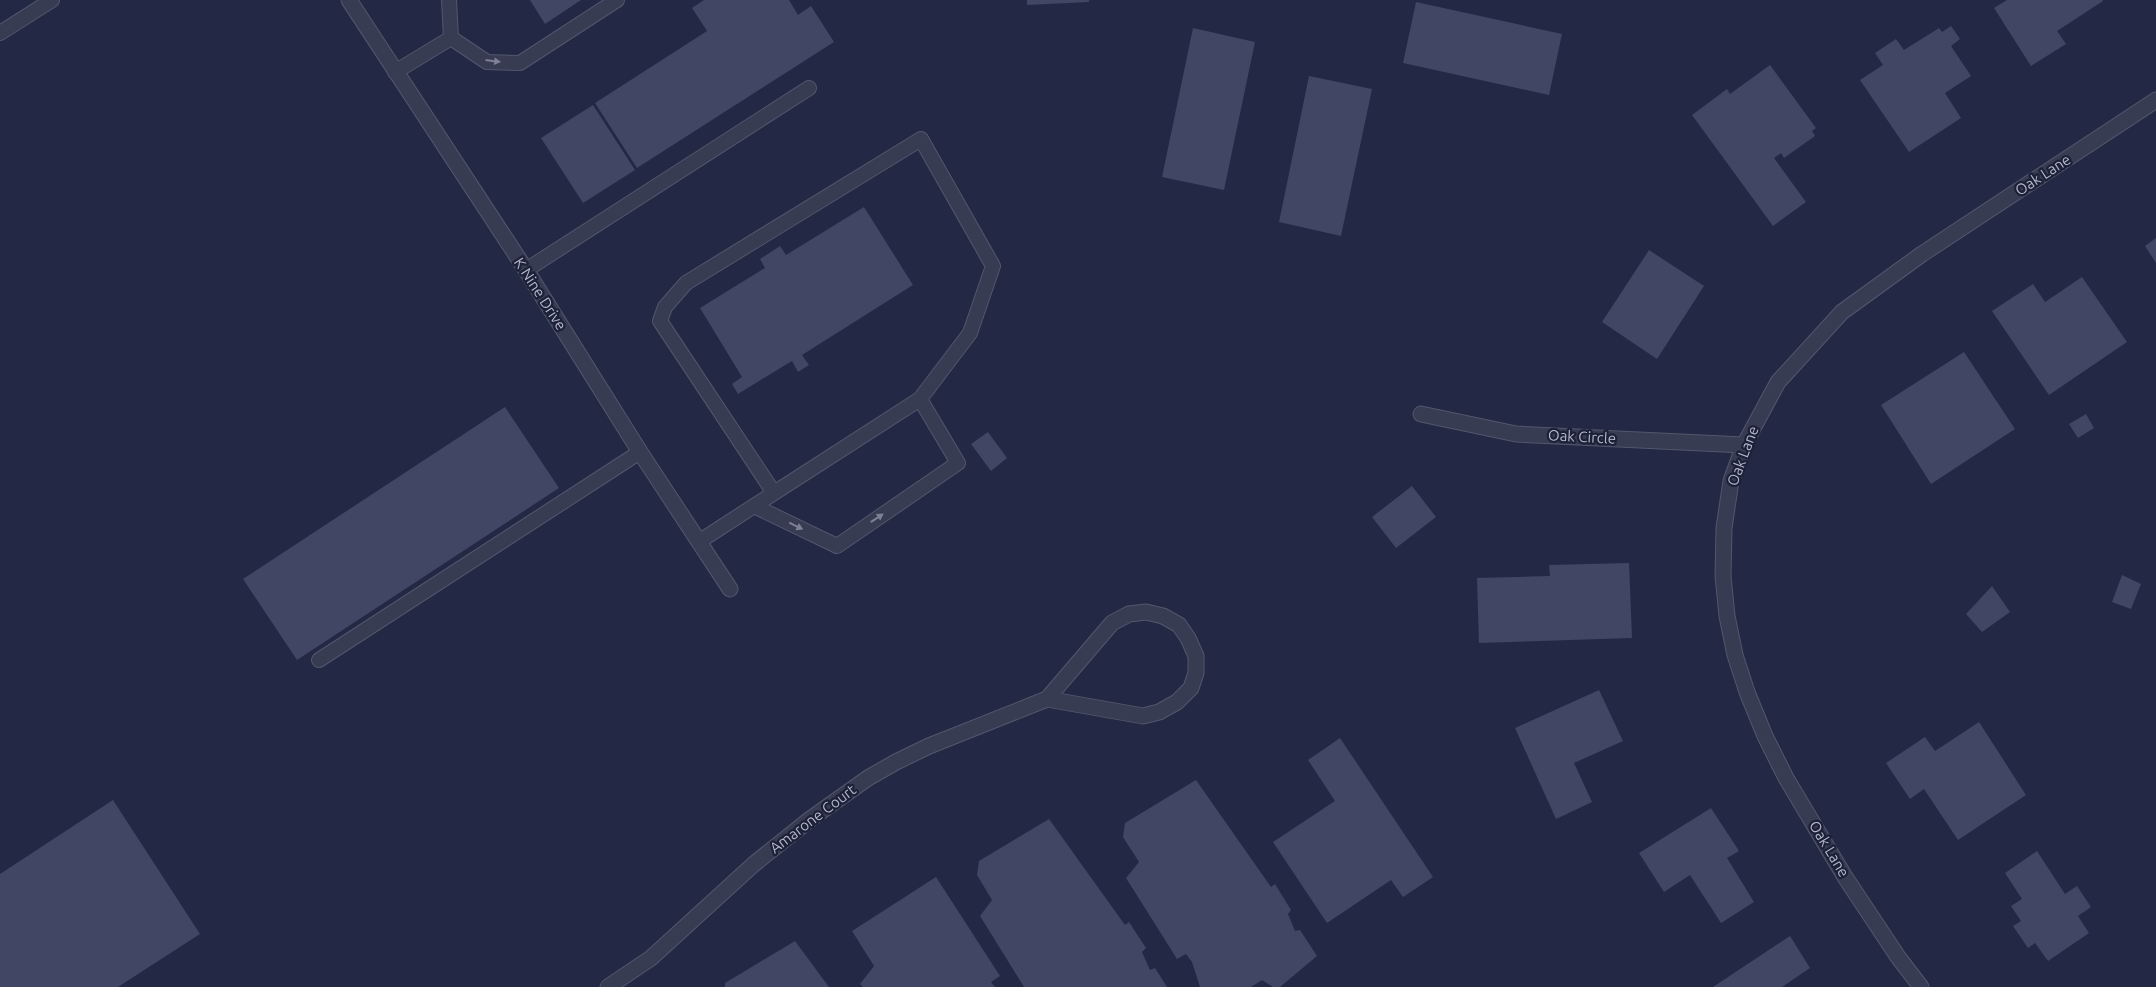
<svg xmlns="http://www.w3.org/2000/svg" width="2156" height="987" font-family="Ubuntu,sans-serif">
	<rect width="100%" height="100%" fill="#232944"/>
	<path fill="#404664" d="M 530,0 L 581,0 L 545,24 Z
		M 704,0 L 789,0 L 798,15 L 811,6 L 834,42 L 637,168 L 595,103 L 707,31 L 692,8 Z
		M 1027,0 L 1089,0 L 1089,2 L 1027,5 Z
		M 2007,0 L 2103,0 L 2103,1 L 2057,31 L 2066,44 L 2031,66 L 1994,8 Z
		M 1416,2 L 1562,34 L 1549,95 L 1403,63 Z
		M 1951,26 L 1960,39 L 1951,46 L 1971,76 L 1945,93 L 1961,118 L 1909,152 L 1860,80 L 1883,65 L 1875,53 L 1896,39 L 1904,50 L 1939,28 L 1942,32 Z
		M 1193,28 L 1255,42 L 1224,190 L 1162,177 Z
		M 1770,65 L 1816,128 L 1812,131 L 1815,136 L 1784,158 L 1781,153 L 1774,158 L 1806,202 L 1773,226 L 1692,115 L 1727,89 L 1730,94 Z
		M 1309,76 L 1372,89 L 1341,236 L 1279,222 Z
		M 593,105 L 635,170 L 583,203 L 541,138 Z
		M 864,207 L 913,285 L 802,355 L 809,365 L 798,372 L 792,361 L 738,394 L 732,384 L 742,377 L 700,308 L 765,268 L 760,259 L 780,246 L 786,255 Z
		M 2156,238 L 2156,263 L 2145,246 Z
		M 1649,250 L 1704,286 L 1657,359 L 1602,322 Z
		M 2082,277 L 2127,342 L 2049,395 L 1992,311 L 2033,284 L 2045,302 Z
		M 1964,352 L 2015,429 L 1931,484 L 1881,405 Z
		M 505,407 L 559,488 L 297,660 L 243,579 Z
		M 2086,414 L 2094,428 L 2078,438 L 2069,424 Z
		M 988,432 L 1007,458 L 991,471 L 971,444 Z
		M 1412,486 L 1436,517 L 1396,548 L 1372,517 Z
		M 1629,563 L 1632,638 L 1479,643 L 1477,578 L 1550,576 L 1549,565 Z
		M 2122,575 L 2141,584 L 2131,609 L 2112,602 Z
		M 1992,586 L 2010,612 L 1982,632 L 1966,614 Z
		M 1599,690 L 1623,741 L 1574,763 L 1592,802 L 1556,819 L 1515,728 Z
		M 1979,722 L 2026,795 L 1958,840 L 1924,789 L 1910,799 L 1886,763 L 1925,737 L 1935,751 Z
		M 1340,738 L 1433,877 L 1403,897 L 1391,880 L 1327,923 L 1273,842 L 1335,801 L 1308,760 Z
		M 1196,780 L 1271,887 L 1275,884 L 1291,910 L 1288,914 L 1295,931 L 1300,930 L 1317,956 L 1280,987 L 1273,987 L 1262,980 L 1251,987 L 1200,987 L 1192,962 L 1186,954 L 1177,959 L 1126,878 L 1139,862 L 1123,837 L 1125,823 Z
		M 113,800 L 200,934 L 118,987 L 0,987 L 0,874 Z
		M 1711,808 L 1739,851 L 1727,858 L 1754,902 L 1721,923 L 1690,875 L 1664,892 L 1639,853 Z
		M 1049,819 L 1125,925 L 1129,922 L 1146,948 L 1142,952 L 1150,970 L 1155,968 L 1167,987 L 1024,987 L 980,916 L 992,900 L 977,875 L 979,861 Z
		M 2037,851 L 2065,894 L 2077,886 L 2091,907 L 2078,916 L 2089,933 L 2048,961 L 2035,943 L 2028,948 L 2013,926 L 2021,921 L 2011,906 L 2022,899 L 2005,873 Z
		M 936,877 L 1000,976 L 991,982 L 995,987 L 863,987 L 860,984 L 874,966 L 852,931 Z
		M 1790,936 L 1810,968 L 1782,987 L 1713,987 Z
		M 795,941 L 829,987 L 725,987 L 725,983 Z"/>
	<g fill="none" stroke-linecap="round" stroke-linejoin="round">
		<g stroke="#53576d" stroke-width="16">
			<path id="lane" d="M 449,0 L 451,38
				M 0,33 L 52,0
				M 451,38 L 487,62 L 520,63 L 617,0
				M 395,72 L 451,38
				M 526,270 L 809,88
				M 754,506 L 837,546 L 958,463 L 920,399
				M 700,541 L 774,493 L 920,399 L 970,333 L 993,266 L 921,139 L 686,283 L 665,307 L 660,321 L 774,493
				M 319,660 L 640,452"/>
		</g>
		<g stroke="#53576d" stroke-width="17">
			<path id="street" d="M 349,0 L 526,270 L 640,452 L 730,589
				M 1421,414 L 1516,434 L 1744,445
				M 608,987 L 651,958 L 754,864 L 809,820 L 868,778 L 896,762 L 929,746 L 1047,699 L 1112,623 L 1129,614 L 1146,612 L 1163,616 L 1179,625 L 1188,638 L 1196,656 L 1196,673 L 1191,688 L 1177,702 L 1159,712 L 1143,716 L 1047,699
				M 1921,987 L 1898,957 L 1845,877 L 1786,778 L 1765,736 L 1747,692 L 1735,655 L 1727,616 L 1723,576 L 1724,528 L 1731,481 L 1744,445 L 1778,382 L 1842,312 L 1922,254 L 2156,100"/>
		</g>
		<use href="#lane" stroke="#383c53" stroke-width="14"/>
		<use href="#street" stroke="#383c53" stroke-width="15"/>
	</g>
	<defs><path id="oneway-solid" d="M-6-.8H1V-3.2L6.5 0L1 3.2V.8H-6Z" transform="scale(1.25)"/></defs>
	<g fill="#7d8096">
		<use href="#oneway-solid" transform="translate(493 61) rotate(7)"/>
		<use href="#oneway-solid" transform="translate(877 518) rotate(-34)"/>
		<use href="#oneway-solid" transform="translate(796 526) rotate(26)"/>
	</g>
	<g text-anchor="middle" stroke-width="4.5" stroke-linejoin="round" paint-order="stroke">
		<g font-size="15" fill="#b5b8cd" stroke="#1c2138">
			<text transform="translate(2043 175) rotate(-33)" y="5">Oak Lane</text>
			<text transform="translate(540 294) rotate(57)" y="5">K Nine Drive</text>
			<text transform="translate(1582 437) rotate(3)" y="5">Oak Circle</text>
			<text transform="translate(1743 456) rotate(-69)" y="5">Oak Lane</text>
			<text transform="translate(813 819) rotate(-37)" y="5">Amarone Court</text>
			<text transform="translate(1829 849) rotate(59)" y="5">Oak Lane</text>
		</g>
	</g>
</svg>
